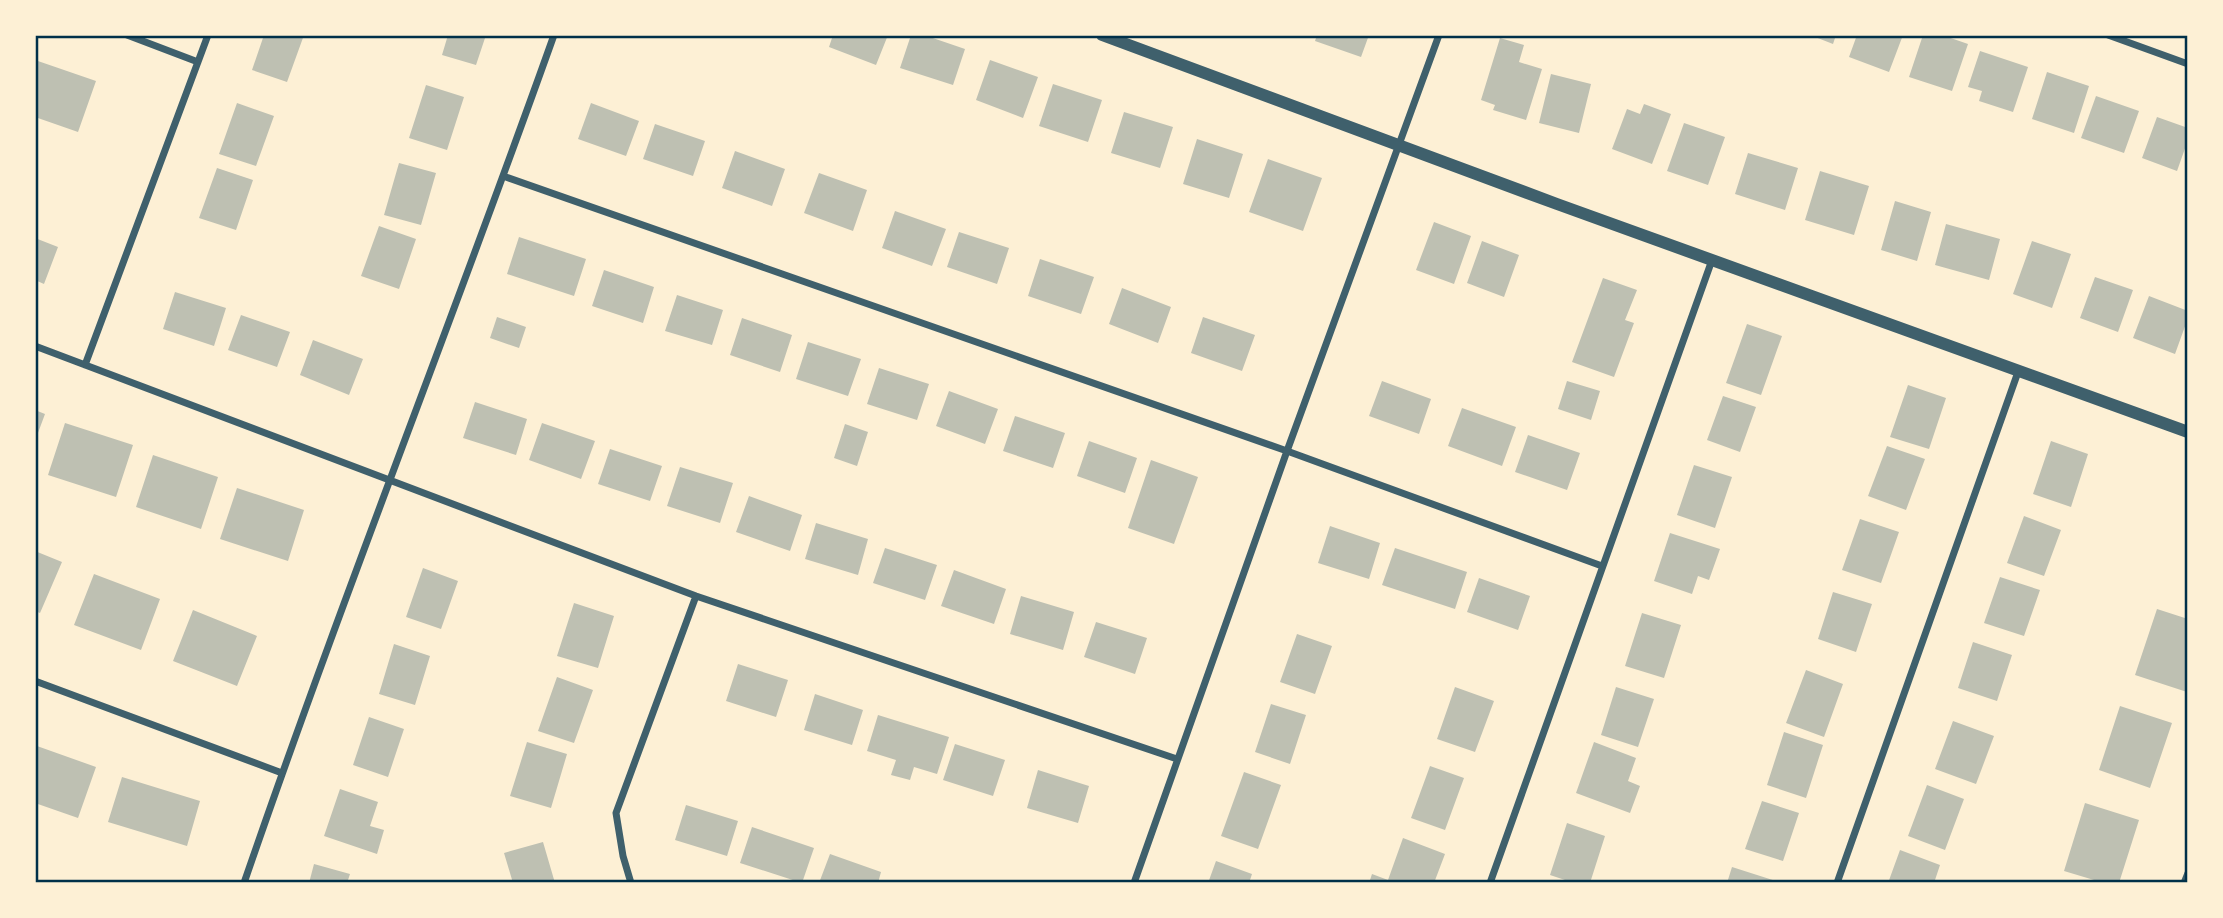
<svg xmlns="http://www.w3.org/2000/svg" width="2223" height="918" font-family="'PT Sans Narrow',sans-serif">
	<rect width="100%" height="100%" fill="#fdf0d5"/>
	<path fill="#bec0b2" d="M 264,35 L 304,35 L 287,82 L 252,70 Z
		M 448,35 L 486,35 L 476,65 L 442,55 Z
		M 833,35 L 888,35 L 876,65 L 829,47 Z
		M 911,35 L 924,35 L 965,49 L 953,85 L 900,68 Z
		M 1317,35 L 1369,35 L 1361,57 L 1315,41 Z
		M 1810,35 L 1836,35 L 1833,44 Z
		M 1857,35 L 1903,35 L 1889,72 L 1849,57 Z
		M 1923,35 L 1942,35 L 1968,44 L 1952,91 L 1909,77 Z
		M 1500,38 L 1524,45 L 1519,62 L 1542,69 L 1526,120 L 1493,110 L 1495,105 L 1481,100 Z
		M 1980,51 L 2028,67 L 2013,112 L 1979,101 L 1982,91 L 1968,87 Z
		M 35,60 L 96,81 L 78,132 L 35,117 Z
		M 990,60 L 1038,77 L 1023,118 L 976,100 Z
		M 2047,72 L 2089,86 L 2074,133 L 2032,119 Z
		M 1551,74 L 1591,84 L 1579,133 L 1539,123 Z
		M 1053,84 L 1102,100 L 1088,142 L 1039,126 Z
		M 426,85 L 464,97 L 447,150 L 409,138 Z
		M 2096,96 L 2139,111 L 2124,153 L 2081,138 Z
		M 237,103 L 274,116 L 256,166 L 219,154 Z
		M 591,103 L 639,121 L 626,156 L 578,139 Z
		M 1644,104 L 1671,114 L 1652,164 L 1612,149 L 1627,109 L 1640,114 Z
		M 1124,112 L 1173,127 L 1160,168 L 1111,153 Z
		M 2157,117 L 2188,128 L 2188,140 L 2177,171 L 2142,158 Z
		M 1684,123 L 1725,137 L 1708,185 L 1667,171 Z
		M 655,124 L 705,141 L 693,176 L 643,159 Z
		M 1197,139 L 1243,154 L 1229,198 L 1183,184 Z
		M 735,151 L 785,169 L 772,206 L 722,188 Z
		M 1748,153 L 1798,168 L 1785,210 L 1735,194 Z
		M 1268,159 L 1322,178 L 1303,231 L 1249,212 Z
		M 399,163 L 436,173 L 421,225 L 384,215 Z
		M 217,168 L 253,180 L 236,230 L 199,218 Z
		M 1820,171 L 1869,186 L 1854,235 L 1805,220 Z
		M 819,173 L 867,190 L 853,231 L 804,213 Z
		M 1895,201 L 1931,212 L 1917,261 L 1881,250 Z
		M 895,211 L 946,229 L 932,266 L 882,248 Z
		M 1434,222 L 1471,236 L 1454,284 L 1416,270 Z
		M 1946,224 L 2000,239 L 1989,280 L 1935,265 Z
		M 379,226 L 416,239 L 399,289 L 361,276 Z
		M 959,232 L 1009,248 L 997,284 L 947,267 Z
		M 519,237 L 586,259 L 574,296 L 507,274 Z
		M 35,238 L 58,247 L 44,284 L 35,280 Z
		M 1482,241 L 1519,255 L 1504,297 L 1467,283 Z
		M 2032,241 L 2071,254 L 2052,308 L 2013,294 Z
		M 1040,259 L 1094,277 L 1081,314 L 1028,296 Z
		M 604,270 L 654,287 L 643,323 L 592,306 Z
		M 2095,277 L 2133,290 L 2118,332 L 2080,318 Z
		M 1603,278 L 1637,290 L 1625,320 L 1634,323 L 1614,377 L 1572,362 Z
		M 1122,288 L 1171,307 L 1158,343 L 1109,324 Z
		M 175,292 L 226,308 L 214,346 L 163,329 Z
		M 677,295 L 723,310 L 712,345 L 665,331 Z
		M 2149,296 L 2188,311 L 2188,318 L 2175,354 L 2133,338 Z
		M 241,315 L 290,332 L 277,367 L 228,350 Z
		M 497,317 L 526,327 L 519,348 L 490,338 Z
		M 1203,317 L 1255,335 L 1242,371 L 1191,353 Z
		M 742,318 L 792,335 L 780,372 L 730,355 Z
		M 1747,324 L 1782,336 L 1761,395 L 1726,383 Z
		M 313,340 L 363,359 L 349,395 L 300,375 Z
		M 808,342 L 861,359 L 848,396 L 796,379 Z
		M 879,368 L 929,384 L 917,420 L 867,404 Z
		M 1382,381 L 1431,399 L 1419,434 L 1369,416 Z
		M 1567,381 L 1600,391 L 1591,420 L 1558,409 Z
		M 1908,385 L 1946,398 L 1929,449 L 1890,437 Z
		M 949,391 L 998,409 L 985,444 L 936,426 Z
		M 1723,396 L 1756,407 L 1740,452 L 1707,440 Z
		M 475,402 L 527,419 L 516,455 L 463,438 Z
		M 1462,408 L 1516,427 L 1502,466 L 1448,446 Z
		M 35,410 L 45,414 L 35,441 Z
		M 1015,416 L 1065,433 L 1053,468 L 1003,451 Z
		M 65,423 L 133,445 L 116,497 L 48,475 Z
		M 542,423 L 595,441 L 581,479 L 529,460 Z
		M 845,424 L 868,432 L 857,466 L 834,458 Z
		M 1528,435 L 1580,453 L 1567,490 L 1515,472 Z
		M 1089,441 L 1137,458 L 1125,493 L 1077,476 Z
		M 2051,441 L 2088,454 L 2071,507 L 2033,494 Z
		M 1887,446 L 1925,459 L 1906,510 L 1868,496 Z
		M 610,449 L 662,466 L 650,501 L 598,484 Z
		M 153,455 L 218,477 L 201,529 L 136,507 Z
		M 1151,460 L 1198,477 L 1174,544 L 1128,528 Z
		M 1694,465 L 1732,477 L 1715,528 L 1677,515 Z
		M 680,467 L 733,483 L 720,523 L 667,506 Z
		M 237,488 L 304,510 L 288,561 L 220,539 Z
		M 749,496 L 802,515 L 790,551 L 736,532 Z
		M 2024,516 L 2061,530 L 2044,576 L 2007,563 Z
		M 1860,519 L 1899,532 L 1881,583 L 1842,570 Z
		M 816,523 L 868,539 L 858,575 L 805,559 Z
		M 1330,526 L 1380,543 L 1369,579 L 1318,563 Z
		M 1670,533 L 1720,549 L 1709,580 L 1698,576 L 1692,594 L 1654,581 Z
		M 885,548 L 937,565 L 925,600 L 873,583 Z
		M 1395,548 L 1467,572 L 1455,609 L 1382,585 Z
		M 35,551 L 62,562 L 40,613 L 35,611 Z
		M 423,568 L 458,581 L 441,629 L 406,617 Z
		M 954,570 L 1006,589 L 994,624 L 941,606 Z
		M 94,574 L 160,599 L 141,650 L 74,625 Z
		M 2000,577 L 2040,590 L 2024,636 L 1984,623 Z
		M 1479,578 L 1530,596 L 1518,630 L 1467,612 Z
		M 1833,592 L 1872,604 L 1856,652 L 1818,639 Z
		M 1021,596 L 1074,612 L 1063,650 L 1010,634 Z
		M 574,603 L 614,616 L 598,668 L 557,656 Z
		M 2157,609 L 2188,619 L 2187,692 L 2135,675 Z
		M 193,610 L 257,636 L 237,686 L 173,661 Z
		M 1642,613 L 1681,625 L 1664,678 L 1625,666 Z
		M 1096,622 L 1147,638 L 1135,674 L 1084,657 Z
		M 1297,634 L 1332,646 L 1315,694 L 1280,682 Z
		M 1973,642 L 2012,655 L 1997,701 L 1958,688 Z
		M 394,644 L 430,656 L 415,705 L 379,694 Z
		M 738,664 L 788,680 L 776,717 L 726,701 Z
		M 1806,670 L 1843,684 L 1824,737 L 1786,723 Z
		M 557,677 L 593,690 L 574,743 L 538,731 Z
		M 1455,687 L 1494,701 L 1475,752 L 1437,739 Z
		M 1616,687 L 1654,699 L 1638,747 L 1601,735 Z
		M 815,694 L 863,710 L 852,745 L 804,730 Z
		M 1271,704 L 1306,715 L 1290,764 L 1255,752 Z
		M 2120,706 L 2172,723 L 2150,788 L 2099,770 Z
		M 878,715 L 949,737 L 937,774 L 914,767 L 910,780 L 891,775 L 896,760 L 867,751 Z
		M 369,717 L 404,729 L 388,777 L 353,765 Z
		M 1953,721 L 1994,736 L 1976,784 L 1935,769 Z
		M 1784,732 L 1823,745 L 1806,798 L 1767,785 Z
		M 527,742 L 567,754 L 551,808 L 510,796 Z
		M 1594,742 L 1636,758 L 1628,781 L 1640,786 L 1630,813 L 1576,793 Z
		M 955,744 L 1005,760 L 993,796 L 943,780 Z
		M 37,746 L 96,767 L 78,818 L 35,803 L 35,752 Z
		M 1430,766 L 1464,778 L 1445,830 L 1411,818 Z
		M 1038,770 L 1089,786 L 1078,823 L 1027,808 Z
		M 1244,772 L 1281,785 L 1258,849 L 1221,836 Z
		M 122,777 L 200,801 L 187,846 L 108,822 Z
		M 1927,785 L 1964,799 L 1945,850 L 1908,836 Z
		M 340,789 L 378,802 L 370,826 L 384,830 L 377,854 L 324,836 Z
		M 1762,801 L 1799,813 L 1783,861 L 1745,849 Z
		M 2085,803 L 2139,820 L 2119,883 L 2104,883 L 2064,871 Z
		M 686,805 L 738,821 L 727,856 L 675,840 Z
		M 1567,823 L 1605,836 L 1590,883 L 1574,883 L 1550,875 Z
		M 752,827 L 814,848 L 802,883 L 740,863 Z
		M 1403,838 L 1445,854 L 1434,883 L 1369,883 L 1372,874 L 1388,880 Z
		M 543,842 L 555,883 L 513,883 L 504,853 Z
		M 1900,850 L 1940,865 L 1934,883 L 1888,883 Z
		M 830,854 L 881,872 L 878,883 L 819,883 Z
		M 1216,861 L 1252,874 L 1249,883 L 1208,883 Z
		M 314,864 L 350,874 L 347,883 L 309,883 Z
		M 1732,867 L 1779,882 L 1779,883 L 1727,883 Z"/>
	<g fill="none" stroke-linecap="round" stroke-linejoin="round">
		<path stroke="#3f606c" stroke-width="7" d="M 127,35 L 198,62
			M 2108,35 L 2188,64
			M 503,176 L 1287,451 L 1602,566
			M 35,346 L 696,596 L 1177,759
			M 85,365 L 208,35
			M 35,681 L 282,773
			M 244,883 C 342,598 453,319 554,35
			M 631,883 L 623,856 L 616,813 L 696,596
			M 1134,883 L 1287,451 L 1439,35
			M 1490,883 L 1712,260
			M 1837,883 L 2018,372
			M 2184,883 L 2188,873"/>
		<path stroke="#3f606c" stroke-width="12" d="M 1102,35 L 1557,204 L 2188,432"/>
	</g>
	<rect width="2223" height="918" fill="none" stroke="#fdf0d5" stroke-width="74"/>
	<rect x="37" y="37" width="2149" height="844" fill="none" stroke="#003049" stroke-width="2.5"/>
</svg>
